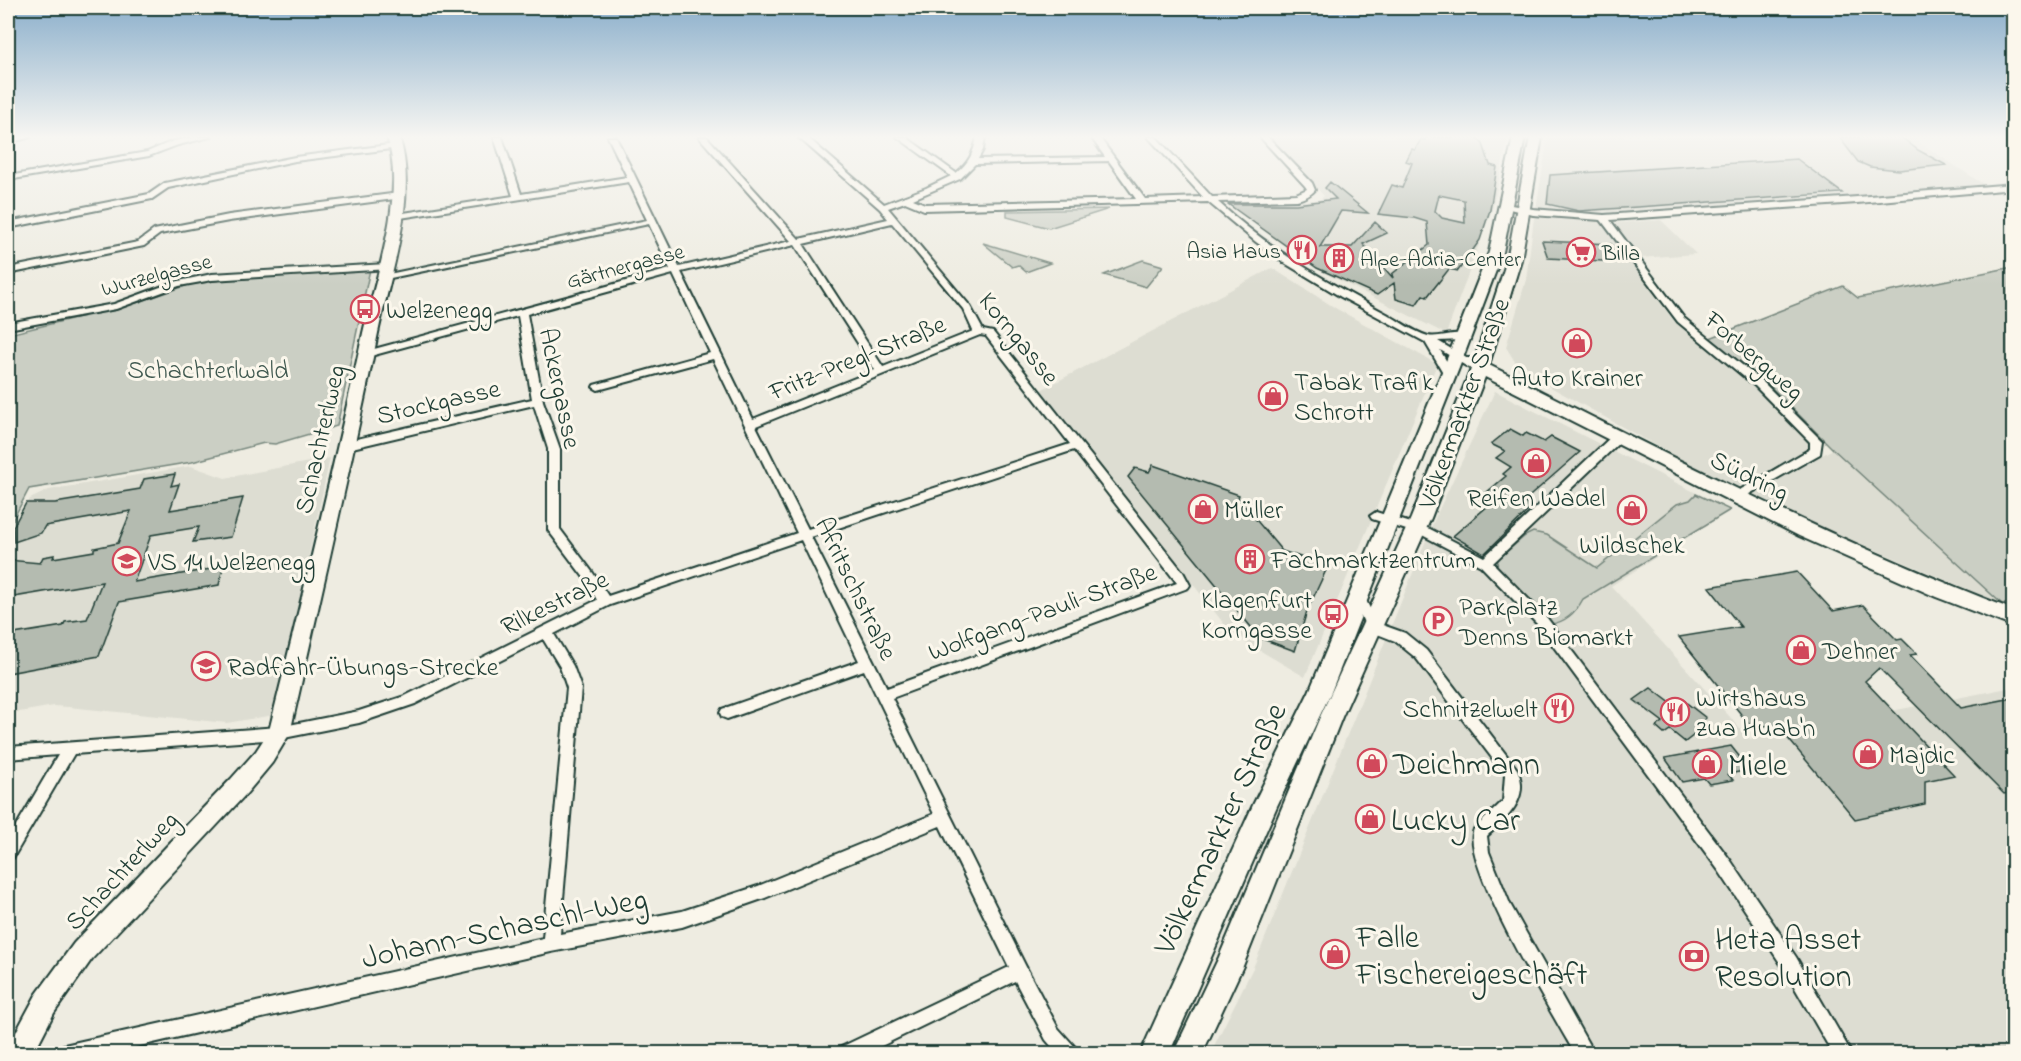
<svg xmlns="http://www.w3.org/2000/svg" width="2021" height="1061" font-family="'Indie Flower',sans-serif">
	<rect width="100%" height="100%" fill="#eeece1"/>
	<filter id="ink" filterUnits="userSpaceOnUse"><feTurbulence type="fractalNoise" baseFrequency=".0167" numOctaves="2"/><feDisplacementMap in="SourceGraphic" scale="12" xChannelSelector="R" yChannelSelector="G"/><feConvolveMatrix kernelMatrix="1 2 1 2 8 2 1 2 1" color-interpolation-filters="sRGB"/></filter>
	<g filter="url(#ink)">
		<path fill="#ddddd2" d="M 1270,137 L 1508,137 L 1493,207 L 1446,334 L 1317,269 L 1225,202 L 1319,200 L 1324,196 Z
			M 1548,137 L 1911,137 L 1983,184 L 1860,198 L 1599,214 L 1536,209 Z
			M 1534,218 L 1600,221 L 1674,321 L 1747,380 L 1808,439 L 1809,448 L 1734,489 L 1520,370 L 1506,347 L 1526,280 Z
			M 1661,220 L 1696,254 L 1640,258 L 1614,223 Z
			M 1272,268 L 1337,309 L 1437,364 L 1305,677 L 1232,634 L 1041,390 Z
			M 1495,391 L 1730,510 L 1611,586 L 1750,739 L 2013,687 L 2013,1053 L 1210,1054 L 1253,968 L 1435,518 Z
			M 1833,449 L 2002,604 L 1750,496 Z
			M 330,458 L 274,715 L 227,723 L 68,707 L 54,706 L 8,714 L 8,537 L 30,499 L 49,490 L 191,466 L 225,478 Z"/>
		<path fill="#cbcfc4" stroke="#75867c" stroke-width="1.5" d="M 1109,209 L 1049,228 L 1007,217 L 1007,211 Z
			M 983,243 L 1050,263 L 1026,272 L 1018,265 L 1012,267 Z
			M 1143,260 L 1163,266 L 1146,287 L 1104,275 Z
			M 2013,267 L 2014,603 L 2002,604 L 1833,449 L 1767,383 L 1710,338 L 1843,286 L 1858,298 Z
			M 370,269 L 337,426 L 275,444 L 264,443 L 192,462 L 29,489 L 8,529 L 8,362 L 13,333 L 133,304 L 188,285 L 234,278 Z
			M 1696,494 L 1730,510 L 1583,599 C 1576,612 1567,622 1551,624 L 1547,621 L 1497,566 L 1498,559 L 1525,536 L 1533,532 L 1547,535 L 1597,568 L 1677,504 L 1690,500 Z"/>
		<path fill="#b4bbb0" stroke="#1f3d34" stroke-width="1.5" fill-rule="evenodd" d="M 1426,137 L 1476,137 L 1483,144 L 1490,165 L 1497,167 L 1490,210 L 1480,240 L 1458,271 L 1449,269 L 1427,297 L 1423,295 L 1416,305 L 1396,299 L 1394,283 L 1377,295 L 1317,268 L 1228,204 L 1296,204 L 1336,199 L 1325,188 L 1330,182 L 1368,213 L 1341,211 L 1320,247 L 1352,247 L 1375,222 L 1387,233 L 1363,244 L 1393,278 L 1392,274 L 1429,245 L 1427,222 L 1414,218 L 1378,214 L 1392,185 L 1402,188 L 1412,163 L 1406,161 L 1412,149 L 1415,150 L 1421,139 L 1425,140 ZM 1439,195 L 1464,200 L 1465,223 L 1442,218 L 1435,211 Z
			M 1839,137 L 1901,137 L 1918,150 L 1946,165 L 1899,170 L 1870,167 L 1858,162 Z
			M 1797,159 L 1842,193 L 1579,211 L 1547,204 L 1550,175 Z
			M 1542,241 L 1611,244 L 1620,262 L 1548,258 Z
			M 1510,429 L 1523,436 L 1526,433 L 1544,442 L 1551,437 L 1580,452 L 1523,502 L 1532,507 L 1484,554 L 1453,536 L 1490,504 L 1480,498 L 1506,476 L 1503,474 L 1511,467 L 1496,458 L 1505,451 L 1491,444 Z
			M 1153,465 L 1239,495 L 1238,498 L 1282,551 L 1328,566 L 1307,611 L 1295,651 L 1260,638 L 1128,477 L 1135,468 L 1149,472 Z
			M 175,474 L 171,486 L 179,484 L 170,510 L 243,498 L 231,537 L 193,542 L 199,527 L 151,535 L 134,582 L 223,567 L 219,585 L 119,602 L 99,656 L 8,673 L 8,635 L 63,626 L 65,622 L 87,619 L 102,582 L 8,598 L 8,560 L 40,563 L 43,557 L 54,555 L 53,558 L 94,551 L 94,548 L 118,543 L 131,511 L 45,526 L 41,533 L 14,542 L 13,527 L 26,503 L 55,503 L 140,489 L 144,479 Z
			M 1797,572 L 1833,611 L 1863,605 L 1897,640 L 1902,639 L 1917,654 L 1910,655 L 1961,708 L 2013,698 L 2013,792 L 2004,794 L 1879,668 L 1865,681 L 1954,775 L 1925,781 L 1925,804 L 1855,819 L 1776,724 L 1752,728 L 1679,637 L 1741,627 L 1709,587 Z
			M 1651,688 L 1676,707 L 1684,701 L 1706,718 L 1698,724 L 1703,728 L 1685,742 L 1670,730 L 1664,734 L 1656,727 L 1663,722 L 1634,700 Z
			M 1731,746 L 1750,770 L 1728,774 L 1733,780 L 1709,784 L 1704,778 L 1682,782 L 1665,758 Z"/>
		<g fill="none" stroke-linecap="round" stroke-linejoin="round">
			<g stroke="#1f3d34" stroke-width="4">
				<path id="street" d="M 16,137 L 31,137 L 8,143 L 8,139 Z
					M 195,137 L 210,137 L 178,145 L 149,156 L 8,180 L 8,176 L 147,152 L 173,141 Z
					M 494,137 L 502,137 L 521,194 L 627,177 L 608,137 L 616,137 L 679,267 L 791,241 L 699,137 L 707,137 L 799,239 L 888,219 L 880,209 L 798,137 L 807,137 L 884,204 L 926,188 L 951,176 L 897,137 L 906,137 L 956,173 C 969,163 974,152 977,137 L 985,137 L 983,150 L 978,159 L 1105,157 L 1091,137 L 1099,137 L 1145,199 L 1203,197 L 1148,137 L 1156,137 L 1212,197 L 1296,194 L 1307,189 L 1305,186 L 1260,137 L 1268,137 L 1312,183 L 1315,190 C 1310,196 1304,198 1297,200 L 1218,202 C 1267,248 1327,282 1387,314 C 1399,321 1414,332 1428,336 C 1440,339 1457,329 1468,337 L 1463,340 L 1438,341 L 1468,359 L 1467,361 L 1459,361 L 1440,350 L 1454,374 L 1449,377 L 1445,376 L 1425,342 L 1341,297 L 1283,262 L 1256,242 L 1208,202 L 924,210 L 905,202 L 888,208 L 970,306 L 983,330 L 993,332 L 1183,572 L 1190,585 L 1188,588 L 892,698 L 1025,965 L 1058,1028 L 1076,1048 L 1079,1054 L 1058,1054 L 1046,1040 L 1015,981 L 865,1054 L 836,1054 L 839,1048 L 1009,967 L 940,826 L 765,898 L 682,927 L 551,952 L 105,1054 L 55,1054 L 58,1048 L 64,1045 L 543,938 L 567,688 L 560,667 L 543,639 L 415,704 L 359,723 L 279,739 L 74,754 L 13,858 L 8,860 L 8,840 L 58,755 L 8,759 L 8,747 L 279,727 L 359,711 L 405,696 L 597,600 L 585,579 L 548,530 L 548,449 L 534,405 L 348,449 L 342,445 L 348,441 L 532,399 L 518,316 L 367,357 L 363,356 L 363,352 L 670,269 L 649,224 L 381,280 L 379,278 L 384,275 L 647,220 L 629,182 L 394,219 L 393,217 L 397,214 L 513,196 ZM 1109,161 L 1136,199 L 925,204 L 913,199 L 960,179 L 975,164 ZM 892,223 L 963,309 L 973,331 L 883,367 L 803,244 ZM 795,245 L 875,370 L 753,419 L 681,272 ZM 673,274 L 710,353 L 594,385 L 593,387 L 598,390 L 713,359 L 797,533 L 608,596 L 593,573 L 560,529 L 560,449 L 543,401 L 527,314 ZM 980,335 L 986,336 L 1070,444 L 808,529 L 756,426 ZM 1074,450 L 1177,583 L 887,688 L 811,537 ZM 801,540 L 859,661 L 722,709 L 720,713 L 722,717 L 727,719 L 864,670 L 934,814 L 758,886 L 682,911 L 560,934 L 581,688 L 573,666 L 554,634 L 610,605 Z
					M 396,144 L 399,144 L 399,148 L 295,161 L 168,188 L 152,199 L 8,228 L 8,222 L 149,194 L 165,183 L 295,157 Z
					M 2014,184 L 2014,189 L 1857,203 L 1610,220 L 1684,318 L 1763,382 L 1822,441 L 1820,454 L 1735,502 L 1729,498 L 1731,495 L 1810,449 L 1810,442 L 1755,386 L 1678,322 L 1601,220 L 1533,215 L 1502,207 L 1506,204 L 1533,209 L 1604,215 L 1857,197 Z
					M 399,193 L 403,196 L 402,198 L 229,221 L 160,234 L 144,246 L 8,274 L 8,268 L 138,242 L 154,230 L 229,215 Z
					M 387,264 L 392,267 L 390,269 L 212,280 L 179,286 L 116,309 L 8,329 L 8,323 L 114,304 L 174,282 L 212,274 Z
					M 1617,434 L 1623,438 L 1621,441 L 1493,563 L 1547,618 L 1731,861 L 1796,957 L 1852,1054 L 1833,1054 L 1784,969 L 1719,871 L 1537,624 L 1481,566 L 1422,535 L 1372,519 L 1370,516 L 1376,512 L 1430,529 L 1484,557 L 1613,435 Z
					M 1359,592 L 1363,594 L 1377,623 L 1405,633 L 1426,650 L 1517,769 C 1531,799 1506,819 1487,836 L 1489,852 L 1510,904 L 1594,1054 L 1575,1054 C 1555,1018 1459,861 1474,829 L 1503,801 L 1505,775 L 1416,658 L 1395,641 L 1367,630 L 1353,597 L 1355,594 Z"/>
			</g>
			<g stroke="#1f3d34" stroke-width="4">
				<path id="secondary" d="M 387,137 L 399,137 C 419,194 390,276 378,333 C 351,467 320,600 290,733 L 272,763 L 247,793 L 92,959 L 54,1013 L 33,1054 L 8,1054 L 9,1045 L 36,995 L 74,943 L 231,779 L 256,751 L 269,731 C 302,598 334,466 363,333 C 376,275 406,195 387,137 Z"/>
			</g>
			<g stroke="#1f3d34" stroke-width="4">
				<path id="primary" d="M 1513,137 L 1525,137 L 1503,252 L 1463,358 L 1475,358 L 1507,260 L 1530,137 L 1542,137 L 1521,260 L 1489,365 C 1662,452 1833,541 2014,610 L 2014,627 L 1936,597 L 1799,536 L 1485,377 L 1431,518 L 1342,717 L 1243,966 L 1202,1054 L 1173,1054 L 1219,957 L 1320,717 L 1411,518 L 1471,369 L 1461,363 L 1331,692 L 1277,806 L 1169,1054 L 1140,1054 L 1253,805 L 1309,692 L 1441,374 L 1489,252 Z"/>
			</g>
			<use href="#street" fill="#fbf7ec" fill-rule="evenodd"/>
			<use href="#secondary" fill="#fbf7ec" fill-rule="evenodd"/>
			<use href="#primary" fill="#fbf7ec" fill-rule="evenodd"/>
		</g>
	</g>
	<linearGradient id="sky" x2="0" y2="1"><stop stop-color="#8bafcb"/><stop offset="0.48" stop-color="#f7f6f2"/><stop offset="1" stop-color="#f7f6f2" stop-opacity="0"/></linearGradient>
	<rect width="2021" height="285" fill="url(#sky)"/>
	<defs>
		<g id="restaurant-ring" transform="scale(1.5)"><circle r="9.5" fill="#fbf7ec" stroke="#d1495b" stroke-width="1.5"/><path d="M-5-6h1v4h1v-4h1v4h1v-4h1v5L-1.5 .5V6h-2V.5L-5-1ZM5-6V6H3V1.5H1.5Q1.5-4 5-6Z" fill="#d1495b"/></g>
		<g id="supermarket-ring" transform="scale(1.5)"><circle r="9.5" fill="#fbf7ec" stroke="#d1495b" stroke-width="1.5"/><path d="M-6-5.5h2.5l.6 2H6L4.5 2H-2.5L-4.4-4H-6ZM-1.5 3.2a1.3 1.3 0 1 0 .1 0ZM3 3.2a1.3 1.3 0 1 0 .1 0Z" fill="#d1495b"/></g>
		<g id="building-ring" transform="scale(1.5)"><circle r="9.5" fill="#fbf7ec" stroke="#d1495b" stroke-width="1.5"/><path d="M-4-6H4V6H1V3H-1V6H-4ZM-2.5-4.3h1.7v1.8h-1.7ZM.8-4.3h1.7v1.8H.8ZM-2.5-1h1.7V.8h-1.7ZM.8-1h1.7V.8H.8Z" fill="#d1495b"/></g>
		<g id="bus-ring" transform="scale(1.5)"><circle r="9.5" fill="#fbf7ec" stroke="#d1495b" stroke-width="1.5"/><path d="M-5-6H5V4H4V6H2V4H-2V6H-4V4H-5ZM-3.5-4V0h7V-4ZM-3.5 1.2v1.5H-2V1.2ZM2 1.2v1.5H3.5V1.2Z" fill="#d1495b"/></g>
		<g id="shop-ring" transform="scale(1.5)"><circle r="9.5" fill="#fbf7ec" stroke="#d1495b" stroke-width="1.5"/><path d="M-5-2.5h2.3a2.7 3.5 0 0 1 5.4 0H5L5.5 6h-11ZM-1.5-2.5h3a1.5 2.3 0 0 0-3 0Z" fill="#d1495b"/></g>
		<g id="school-ring" transform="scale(1.5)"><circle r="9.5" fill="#fbf7ec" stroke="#d1495b" stroke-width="1.5"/><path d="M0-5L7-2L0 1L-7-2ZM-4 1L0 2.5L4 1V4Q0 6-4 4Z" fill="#d1495b"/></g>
		<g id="parking-ring" transform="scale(1.5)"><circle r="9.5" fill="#fbf7ec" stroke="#d1495b" stroke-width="1.5"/><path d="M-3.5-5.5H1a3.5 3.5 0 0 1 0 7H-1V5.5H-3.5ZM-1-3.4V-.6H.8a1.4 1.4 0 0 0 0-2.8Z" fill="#d1495b"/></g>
		<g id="bank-ring" transform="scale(1.5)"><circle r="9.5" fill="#fbf7ec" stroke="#d1495b" stroke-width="1.5"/><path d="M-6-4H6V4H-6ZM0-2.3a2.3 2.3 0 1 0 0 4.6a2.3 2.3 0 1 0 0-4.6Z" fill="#d1495b"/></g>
	</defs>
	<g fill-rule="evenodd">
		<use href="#restaurant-ring" x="1302" y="250"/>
		<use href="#supermarket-ring" x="1581" y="252"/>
		<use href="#building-ring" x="1339" y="258"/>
		<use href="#bus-ring" x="365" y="309"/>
		<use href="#shop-ring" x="1577" y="343"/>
		<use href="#shop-ring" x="1273" y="396"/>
		<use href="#shop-ring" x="1536" y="463"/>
		<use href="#shop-ring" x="1203" y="509"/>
		<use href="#shop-ring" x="1632" y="510"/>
		<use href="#building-ring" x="1250" y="559"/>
		<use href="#school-ring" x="127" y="561"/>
		<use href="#bus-ring" x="1333" y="614"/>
		<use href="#parking-ring" x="1438" y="621"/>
		<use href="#shop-ring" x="1801" y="650"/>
		<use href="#school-ring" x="206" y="666"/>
		<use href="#restaurant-ring" x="1559" y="708"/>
		<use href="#restaurant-ring" x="1675" y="712"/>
		<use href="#shop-ring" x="1868" y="754"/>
		<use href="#shop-ring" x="1372" y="763"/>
		<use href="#shop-ring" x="1707" y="764"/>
		<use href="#shop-ring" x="1370" y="819"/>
		<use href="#shop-ring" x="1335" y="954"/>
		<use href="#bank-ring" x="1694" y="956"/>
	</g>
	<g text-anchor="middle" stroke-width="6" stroke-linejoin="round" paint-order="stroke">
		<g font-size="22" fill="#1f3d34" stroke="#fbf7ec" text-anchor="start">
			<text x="1281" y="258" text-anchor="end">Asia Haus</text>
			<text x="1602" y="260">Billa</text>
			<text x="1360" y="266">Alpe-Adria-Center</text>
		</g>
		<g font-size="22" fill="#1f3d34" stroke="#fbf7ec">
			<text transform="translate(625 265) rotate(-15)" y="8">Gärtnergasse</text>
			<text transform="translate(156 274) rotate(-15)" y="8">Wurzelgasse</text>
		</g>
		<g font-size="26" fill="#1f3d34" stroke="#fbf7ec" text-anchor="start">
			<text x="386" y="318">Welzenegg</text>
			<text x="1577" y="386" text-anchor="middle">Auto Krainer</text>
			<text x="1294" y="390">Tabak Trafik<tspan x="1294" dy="30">Schrott</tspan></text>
			<text x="1536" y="506" text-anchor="middle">Reifen Wadel</text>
			<text x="1224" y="518">Müller</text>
			<text x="1632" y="553" text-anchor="middle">Wildschek</text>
			<text x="1271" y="568">Fachmarktzentrum</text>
			<text x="148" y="570">VS 14 Welzenegg</text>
			<text x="1312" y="608" text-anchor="end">Klagenfurt<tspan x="1312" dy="30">Korngasse</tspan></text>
			<text x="1459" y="615">Parkplatz<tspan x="1459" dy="30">Denns Biomarkt</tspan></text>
			<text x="1822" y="659">Dehner</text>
			<text x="227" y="675">Radfahr-Übungs-Strecke</text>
			<text x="1696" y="706">Wirtshaus<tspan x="1696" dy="30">zua Huab'n</tspan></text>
			<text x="1538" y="717" text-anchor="end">Schnitzelwelt</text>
			<text x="1889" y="763">Majdic</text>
		</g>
		<g font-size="26" fill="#1f3d34" stroke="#fbf7ec">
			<text transform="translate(1020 338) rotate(51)" y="9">Korngasse</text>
			<text transform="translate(1755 355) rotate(41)" y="9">Forbergweg</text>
			<text transform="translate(857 357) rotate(-22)" y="9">Fritz-Pregl-Straße</text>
			<text transform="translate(561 388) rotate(78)" y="9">Ackergasse</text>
			<text transform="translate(438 401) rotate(-13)" y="9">Stockgasse</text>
			<text transform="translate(1463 403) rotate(-70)" y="9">Völkermarkter Straße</text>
			<text transform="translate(319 439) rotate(-77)" y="9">Schachterlweg</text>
			<text transform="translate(1750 475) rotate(26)" y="9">Südring</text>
			<text transform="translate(857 588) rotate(64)" y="9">Afritschstraße</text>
			<text transform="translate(554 602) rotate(-26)" y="9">Rilkestraße</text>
			<text transform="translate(1042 611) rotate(-20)" y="9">Wolfgang-Pauli-Straße</text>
			<text transform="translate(121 870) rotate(-47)" y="9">Schachterlweg</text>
		</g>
		<g font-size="26" fill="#415a51" stroke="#fbf7ec">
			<text x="208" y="378">Schachterlwald</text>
		</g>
		<g font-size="32" fill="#1f3d34" stroke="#fbf7ec" text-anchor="start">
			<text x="1393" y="774">Deichmann</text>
			<text x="1728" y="775">Miele</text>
			<text x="1391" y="830">Lucky Car</text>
			<text x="1356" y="947">Falle<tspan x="1356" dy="37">Fischereigeschäft</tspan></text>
			<text x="1715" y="949">Heta Asset<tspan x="1715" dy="37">Resolution</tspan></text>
		</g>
		<g font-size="32" fill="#1f3d34" stroke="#fbf7ec">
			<text transform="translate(1219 828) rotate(-65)" y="11">Völkermarkter Straße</text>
			<text transform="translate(504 927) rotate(-12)" y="11">Johann-Schaschl-Weg</text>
		</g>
	</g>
	<rect width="2021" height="1061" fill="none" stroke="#fbf7ec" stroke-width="30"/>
	<rect x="15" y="15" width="1991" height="1031" fill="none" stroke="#1f3d34" stroke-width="2" filter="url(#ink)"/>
</svg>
